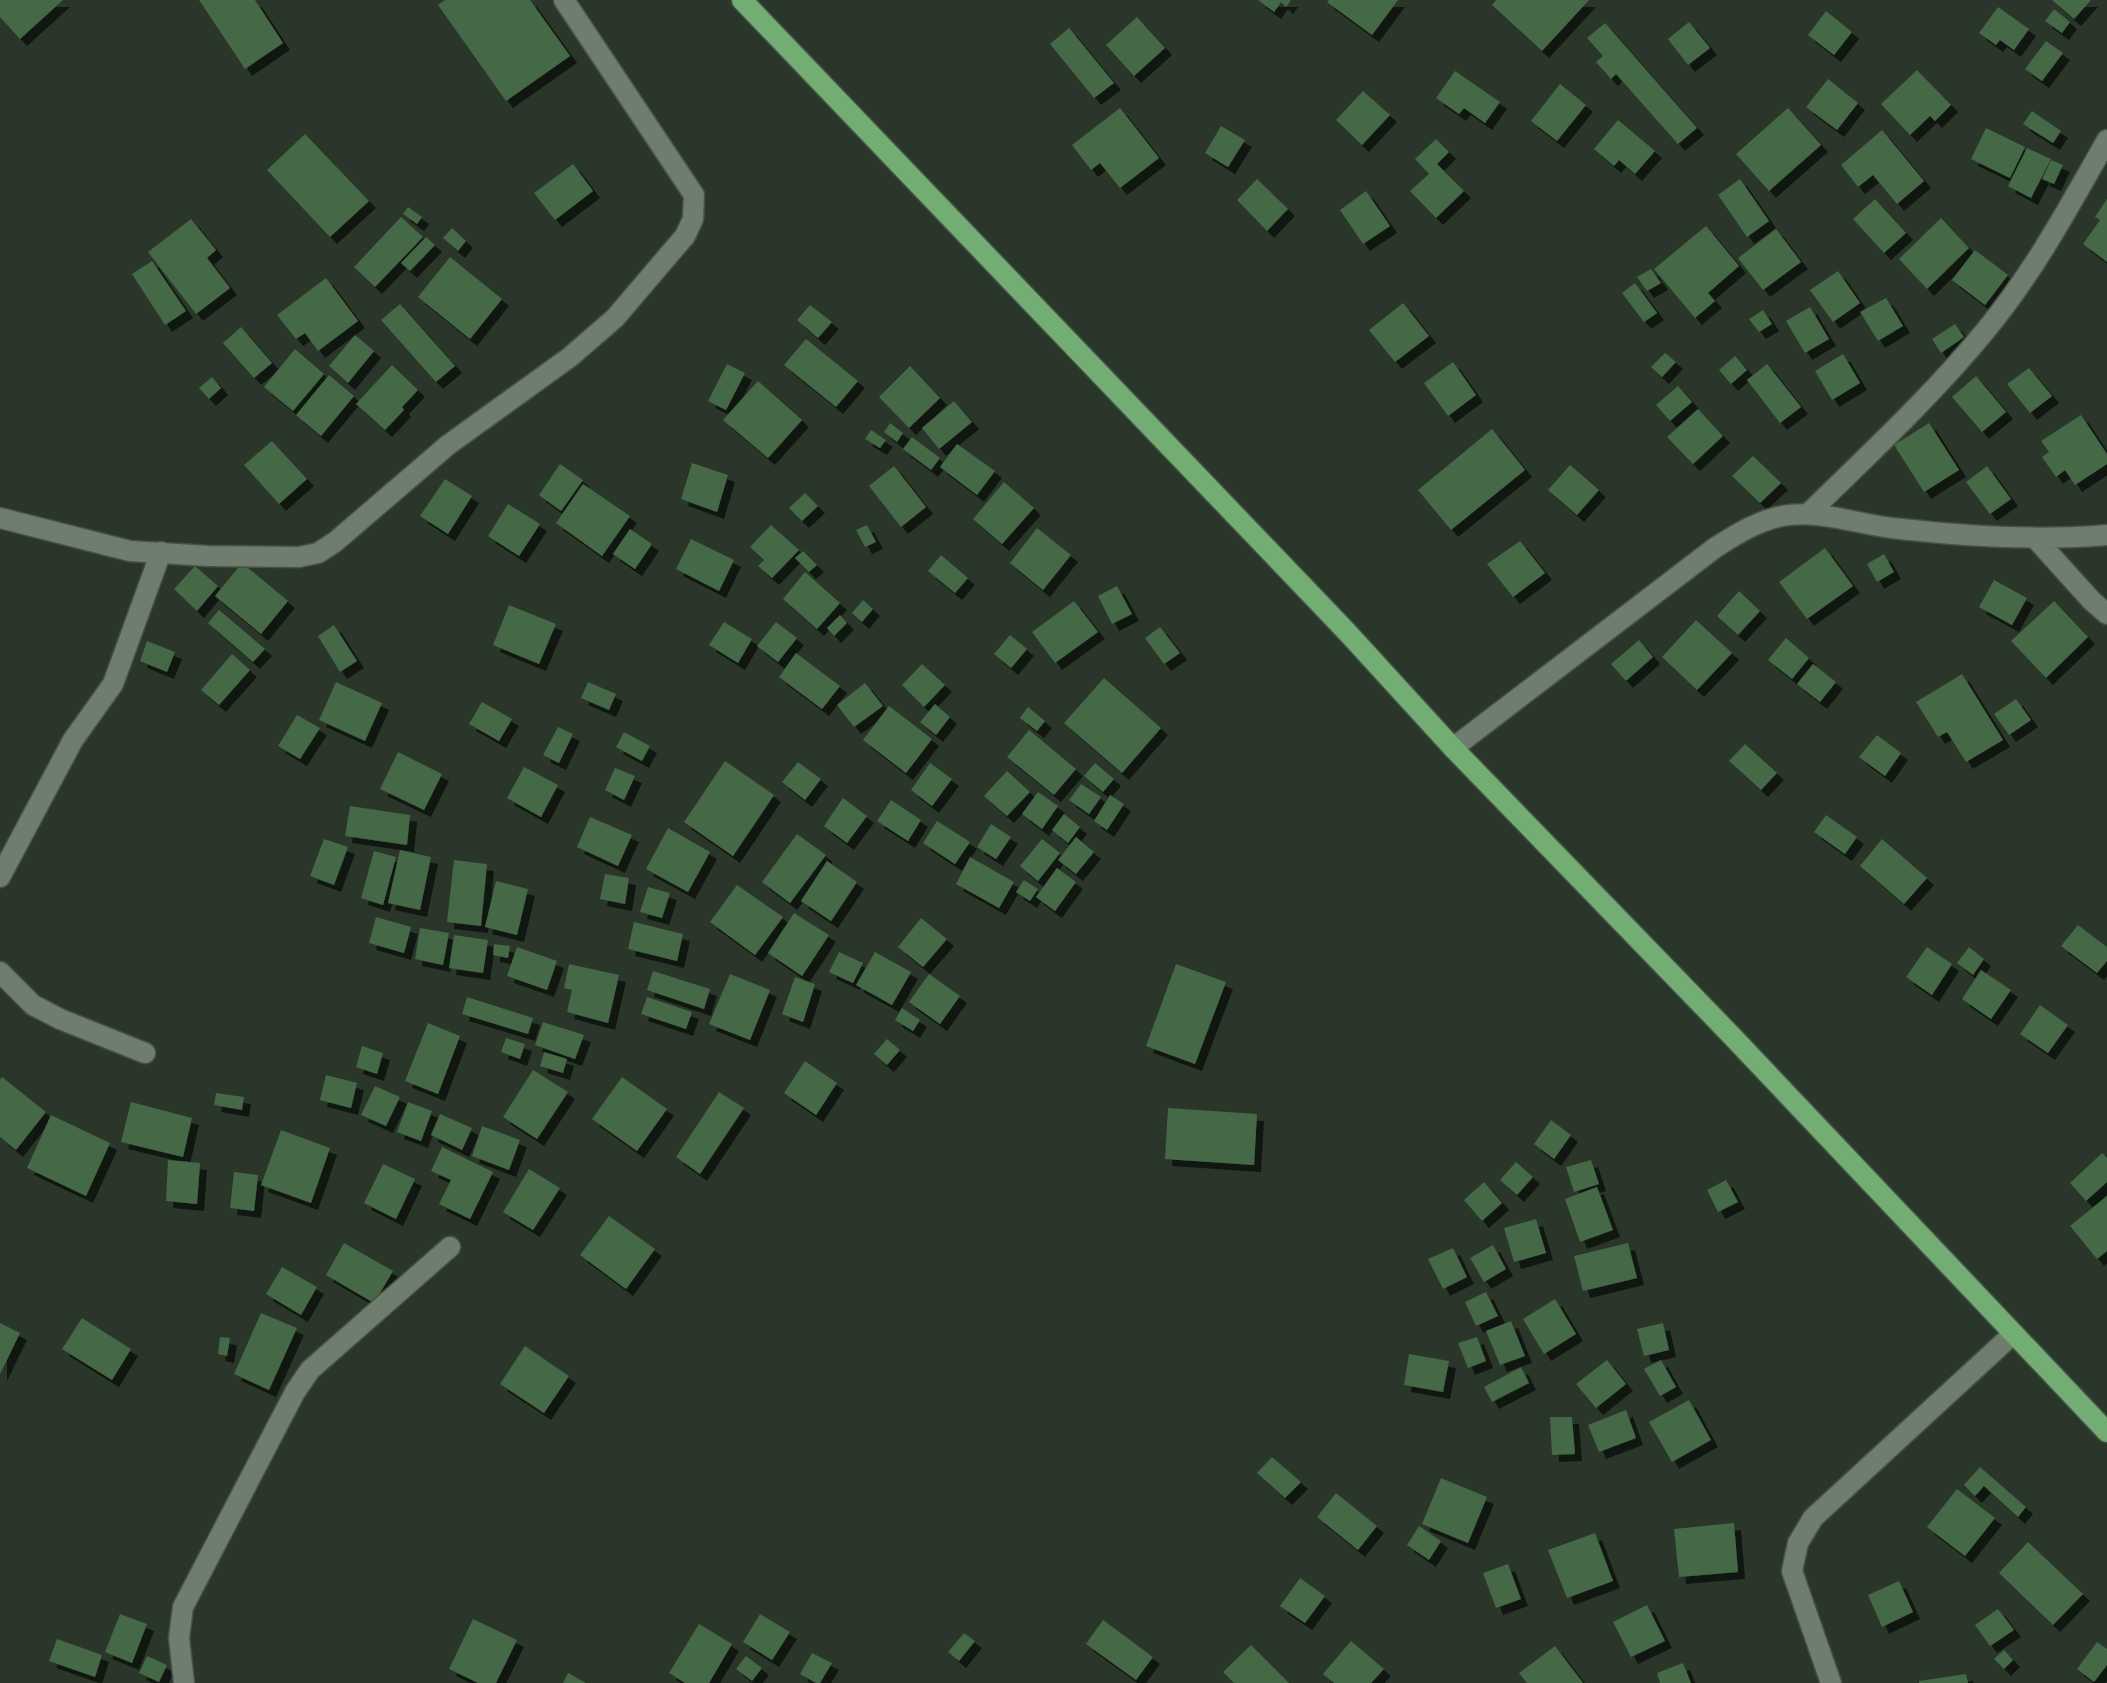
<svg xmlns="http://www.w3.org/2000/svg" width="2107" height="1683" font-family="'Open Sans',sans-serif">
	<defs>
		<filter id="shadow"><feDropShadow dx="7" dy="7" stdDeviation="0" flood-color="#0009"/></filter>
	</defs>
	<rect width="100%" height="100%" fill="#293629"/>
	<path fill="#456746" filter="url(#shadow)" d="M 0,0 L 63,0 L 20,39 L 0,17 Z
		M 199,0 L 255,0 L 283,43 L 245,69 Z
		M 445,0 L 530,0 L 570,56 L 506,101 L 438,5 Z
		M 1258,0 L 1291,0 L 1286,7 L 1281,2 L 1274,12 Z
		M 1329,0 L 1398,0 L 1372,35 L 1327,2 Z
		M 1496,0 L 1589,0 L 1542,51 L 1492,5 Z
		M 2052,0 L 2091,0 L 2074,19 Z
		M 1998,7 L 2029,29 L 2014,50 L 2000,40 L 1996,45 L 1979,33 Z
		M 2054,9 L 2070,22 L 2062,33 L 2045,21 Z
		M 1826,11 L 1852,32 L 1834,55 L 1808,35 Z
		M 1137,17 L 1165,48 L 1134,76 L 1106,45 Z
		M 1689,22 L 1710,48 L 1688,65 L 1668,39 Z
		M 1605,23 L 1697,128 L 1678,144 L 1616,74 L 1611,79 L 1596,62 L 1603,56 L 1587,38 Z
		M 1069,28 L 1114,83 L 1094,98 L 1050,44 Z
		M 2046,41 L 2063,53 L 2042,81 L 2025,69 Z
		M 1917,70 L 1951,105 L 1935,121 L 1930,116 L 1910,135 L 1881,104 Z
		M 1455,71 L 1500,102 L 1485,123 L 1464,108 L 1459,114 L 1436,98 Z
		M 1828,79 L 1858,103 L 1837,130 L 1806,107 Z
		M 1560,84 L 1586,105 L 1557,141 L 1531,121 Z
		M 1363,91 L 1390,115 L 1362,145 L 1336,120 Z
		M 1120,108 L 1159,158 L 1120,188 L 1100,163 L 1091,170 L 1072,145 Z
		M 1788,108 L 1821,145 L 1769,191 L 1736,154 Z
		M 2032,111 L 2061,131 L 2053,143 L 2023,124 Z
		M 1618,120 L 1655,151 L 1635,174 L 1619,160 L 1614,166 L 1594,149 Z
		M 1221,126 L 1245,140 L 1228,167 L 1205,153 Z
		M 1986,128 L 2025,147 L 2010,178 L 1971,159 Z
		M 1882,130 L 1924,181 L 1897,204 L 1873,175 L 1858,187 L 1841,165 Z
		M 305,134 L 369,201 L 330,237 L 267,170 Z
		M 1436,139 L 1449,152 L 1437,164 L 1464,191 L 1436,218 L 1410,191 L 1429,174 L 1415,159 Z
		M 2027,148 L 2051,159 L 2031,198 L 2008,186 Z
		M 2051,160 L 2063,165 L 2054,184 L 2042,179 Z
		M 573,164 L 593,191 L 555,220 L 534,193 Z
		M 1257,179 L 1288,209 L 1267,231 L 1237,200 Z
		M 1740,179 L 1769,221 L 1747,237 L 1718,195 Z
		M 1366,191 L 1390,226 L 1363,244 L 1340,210 Z
		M 1875,199 L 1906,233 L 1884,253 L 1853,219 Z
		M 2107,199 L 2107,262 L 2083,244 L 2100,220 L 2095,217 Z
		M 408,207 L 422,217 L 417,224 L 403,214 Z
		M 401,217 L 423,237 L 375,287 L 354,267 Z
		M 1941,218 L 1969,248 L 1927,289 L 1899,259 Z
		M 191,219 L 216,250 L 207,258 L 230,288 L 196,314 L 148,252 Z
		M 1706,226 L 1739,266 L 1708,293 L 1715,301 L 1695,318 L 1654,269 Z
		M 452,228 L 466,241 L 458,251 L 443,238 Z
		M 1776,229 L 1801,262 L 1763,290 L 1738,258 Z
		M 426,237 L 435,245 L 410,271 L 401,263 Z
		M 1975,250 L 2008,275 L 1985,305 L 1952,280 Z
		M 450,257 L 502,299 L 470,339 L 418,297 Z
		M 152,261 L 186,311 L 165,325 L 132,274 Z
		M 1651,269 L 1661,283 L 1647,291 L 1637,277 Z
		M 1838,271 L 1860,303 L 1833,322 L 1810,290 Z
		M 326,278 L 358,321 L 318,351 L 305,333 L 296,339 L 277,315 Z
		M 1635,283 L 1657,313 L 1644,322 L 1622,293 Z
		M 1886,298 L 1903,326 L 1878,341 L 1860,312 Z
		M 1403,303 L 1429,336 L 1395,362 L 1369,330 Z
		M 400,304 L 455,366 L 436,382 L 381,320 Z
		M 810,305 L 832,322 L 818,338 L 797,320 Z
		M 1810,307 L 1829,339 L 1805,353 L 1786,321 Z
		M 1763,310 L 1772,324 L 1759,332 L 1749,319 Z
		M 1955,324 L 1964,337 L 1941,353 L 1932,339 Z
		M 241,327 L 272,363 L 254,378 L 223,343 Z
		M 355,335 L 374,351 L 348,383 L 329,366 Z
		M 806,339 L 858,381 L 836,407 L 784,365 Z
		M 295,349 L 324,374 L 293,411 L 264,387 Z
		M 1665,353 L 1676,362 L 1662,377 L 1651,367 Z
		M 1843,354 L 1860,383 L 1832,400 L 1815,371 Z
		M 1735,356 L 1747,370 L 1731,384 L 1719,370 Z
		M 1453,362 L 1476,395 L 1448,416 L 1424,383 Z
		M 727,364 L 745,373 L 726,410 L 708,401 Z
		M 1767,364 L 1801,407 L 1780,423 L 1747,380 Z
		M 392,365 L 418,390 L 402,407 L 404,410 L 385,430 L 356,404 Z
		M 910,366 L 940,398 L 909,428 L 879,397 Z
		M 2029,368 L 2052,396 L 2030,413 L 2007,384 Z
		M 329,375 L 354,396 L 321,436 L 296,415 Z
		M 1976,376 L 2006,412 L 1982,432 L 1952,397 Z
		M 212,377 L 221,388 L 209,399 L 199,388 Z
		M 758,381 L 802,420 L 768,458 L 723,420 Z
		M 1678,386 L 1692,402 L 1670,421 L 1656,405 Z
		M 954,401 L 972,422 L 939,449 L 922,428 Z
		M 1698,409 L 1723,436 L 1693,464 L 1667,437 Z
		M 2081,415 L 2107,454 L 2107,464 L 2075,485 L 2065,470 L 2056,477 L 2042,457 L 2049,452 L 2041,441 Z
		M 890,423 L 903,433 L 897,442 L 884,432 Z
		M 1929,423 L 1959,470 L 1924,492 L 1894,445 Z
		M 1492,429 L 1525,470 L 1451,530 L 1418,490 Z
		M 871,430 L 886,440 L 880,448 L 865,439 Z
		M 912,437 L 940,458 L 931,470 L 903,449 Z
		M 272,441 L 307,479 L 279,504 L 244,465 Z
		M 957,444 L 995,471 L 977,495 L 940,467 Z
		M 1753,456 L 1781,483 L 1760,503 L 1732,476 Z
		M 692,463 L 728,475 L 717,512 L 681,499 Z
		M 560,464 L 583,480 L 561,511 L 539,495 Z
		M 1570,465 L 1599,490 L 1577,515 L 1548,490 Z
		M 894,466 L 926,507 L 901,527 L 869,486 Z
		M 1987,466 L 2011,499 L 1990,514 L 1966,482 Z
		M 445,479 L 472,496 L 448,534 L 420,516 Z
		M 1004,482 L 1034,508 L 1002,544 L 973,519 Z
		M 583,484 L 630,516 L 602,556 L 556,523 Z
		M 805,493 L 818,506 L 802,521 L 789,508 Z
		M 508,504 L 540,524 L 519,556 L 488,536 Z
		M 771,525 L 799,550 L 772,578 L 758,566 L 764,560 L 750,547 Z
		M 867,525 L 876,542 L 865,547 L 856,530 Z
		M 1037,528 L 1071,555 L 1043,590 L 1010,563 Z
		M 630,529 L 652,544 L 635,569 L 613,554 Z
		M 691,539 L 734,560 L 719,591 L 676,569 Z
		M 1520,541 L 1545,573 L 1513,597 L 1487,564 Z
		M 1825,548 L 1853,586 L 1807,619 L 1779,582 Z
		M 803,551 L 817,565 L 809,572 L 795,558 Z
		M 1884,554 L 1894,572 L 1877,582 L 1867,564 Z
		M 941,555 L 968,578 L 955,593 L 928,571 Z
		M 242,563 L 288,601 L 261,634 L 215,596 Z
		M 195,566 L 218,586 L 197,611 L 174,589 Z
		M 805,572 L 840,603 L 817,629 L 783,599 Z
		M 1994,580 L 2027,598 L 2012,625 L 1979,607 Z
		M 1117,586 L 1132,614 L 1112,624 L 1098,596 Z
		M 1739,591 L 1760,611 L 1738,635 L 1717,616 Z
		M 863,600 L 873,609 L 862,622 L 852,613 Z
		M 1074,601 L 1098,632 L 1055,663 L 1032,632 Z
		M 2054,601 L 2088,637 L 2046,678 L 2011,641 Z
		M 509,605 L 556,624 L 539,664 L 493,645 Z
		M 219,610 L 265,649 L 253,662 L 208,623 Z
		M 840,615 L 847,623 L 834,636 L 827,628 Z
		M 1696,620 L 1732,653 L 1697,690 L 1662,657 Z
		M 724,622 L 752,639 L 738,663 L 709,645 Z
		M 776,622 L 797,638 L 778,662 L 757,646 Z
		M 334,625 L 357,661 L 340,672 L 318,636 Z
		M 1160,627 L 1180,653 L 1164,664 L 1145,638 Z
		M 1010,635 L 1027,649 L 1011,668 L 994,654 Z
		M 1786,638 L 1809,658 L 1792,679 L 1768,660 Z
		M 1639,640 L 1653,657 L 1626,681 L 1611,664 Z
		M 147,641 L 175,652 L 167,672 L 140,661 Z
		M 796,653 L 840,686 L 822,709 L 779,677 Z
		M 232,654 L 250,670 L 219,705 L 201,690 Z
		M 922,664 L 945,685 L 924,707 L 902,685 Z
		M 1813,664 L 1836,682 L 1820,702 L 1797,684 Z
		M 1962,674 L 2003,740 L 1966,762 L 1947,732 L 1938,737 L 1916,702 Z
		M 1104,678 L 1161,728 L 1122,773 L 1064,723 Z
		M 336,682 L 382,703 L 365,741 L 319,720 Z
		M 588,682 L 616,694 L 609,710 L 581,698 Z
		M 865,683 L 883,706 L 854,727 L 837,705 Z
		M 2016,699 L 2031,720 L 2009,735 L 1994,714 Z
		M 482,702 L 512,719 L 499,741 L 469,724 Z
		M 935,704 L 950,717 L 936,735 L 920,722 Z
		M 889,706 L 932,739 L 906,773 L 863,740 Z
		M 1028,707 L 1045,721 L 1037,731 L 1020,718 Z
		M 297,715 L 320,728 L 300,759 L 278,746 Z
		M 558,727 L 573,734 L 559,763 L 543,755 Z
		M 1029,730 L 1076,769 L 1054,795 L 1007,757 Z
		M 624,732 L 650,746 L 642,761 L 616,747 Z
		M 1877,735 L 1901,753 L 1885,776 L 1859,757 Z
		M 1745,744 L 1777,773 L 1761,790 L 1729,761 Z
		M 398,752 L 442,774 L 424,810 L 380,789 Z
		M 725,761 L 774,795 L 733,856 L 684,822 Z
		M 798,762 L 821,779 L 805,800 L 782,782 Z
		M 930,763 L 952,779 L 932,806 L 911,790 Z
		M 1095,763 L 1114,779 L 1103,792 L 1084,776 Z
		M 524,767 L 558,785 L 541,817 L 507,798 Z
		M 615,768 L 635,776 L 624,800 L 605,790 Z
		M 1007,771 L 1030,792 L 1007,816 L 984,796 Z
		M 1081,784 L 1101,797 L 1089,814 L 1069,800 Z
		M 1038,792 L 1058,806 L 1042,829 L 1022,814 Z
		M 1110,795 L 1124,804 L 1107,830 L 1094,821 Z
		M 843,798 L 867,816 L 847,843 L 824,826 Z
		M 891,800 L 921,820 L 908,841 L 877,821 Z
		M 350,806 L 410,815 L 407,845 L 345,836 Z
		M 1064,814 L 1080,827 L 1068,843 L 1052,830 Z
		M 1826,815 L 1857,837 L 1845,854 L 1814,832 Z
		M 590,817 L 632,835 L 618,866 L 577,847 Z
		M 937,821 L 970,842 L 955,864 L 923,843 Z
		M 991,824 L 1011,837 L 996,859 L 977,847 Z
		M 668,828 L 710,852 L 688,892 L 646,869 Z
		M 797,834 L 826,855 L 790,903 L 762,882 Z
		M 1076,837 L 1094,852 L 1076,874 L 1058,860 Z
		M 324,839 L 348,847 L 334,885 L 310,876 Z
		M 1042,839 L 1060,853 L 1038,881 L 1020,866 Z
		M 1882,839 L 1927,878 L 1904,904 L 1860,866 Z
		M 400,850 L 431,857 L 420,910 L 388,903 Z
		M 374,851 L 396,857 L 383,905 L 361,898 Z
		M 970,857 L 1014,882 L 999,908 L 956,884 Z
		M 454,860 L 487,864 L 481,926 L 447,922 Z
		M 827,861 L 857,882 L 831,921 L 801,901 Z
		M 1057,868 L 1076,882 L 1055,911 L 1036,897 Z
		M 605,874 L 629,878 L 625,904 L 600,899 Z
		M 1024,880 L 1038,889 L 1030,901 L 1016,892 Z
		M 496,881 L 528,889 L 517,935 L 485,927 Z
		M 737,885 L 783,917 L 755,955 L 710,922 Z
		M 648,887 L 670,893 L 662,918 L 640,912 Z
		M 794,913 L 829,935 L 802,976 L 768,953 Z
		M 376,917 L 411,927 L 404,953 L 369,943 Z
		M 921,918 L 947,939 L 923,967 L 898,947 Z
		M 634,922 L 683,934 L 677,961 L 628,949 Z
		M 2078,925 L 2107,947 L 2107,961 L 2097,973 L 2061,946 Z
		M 420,928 L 449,933 L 443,965 L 415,959 Z
		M 454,935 L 488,940 L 483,973 L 449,968 Z
		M 494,944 L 510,946 L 508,958 L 493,955 Z
		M 517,947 L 557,961 L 547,990 L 507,976 Z
		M 1927,947 L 1952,964 L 1932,995 L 1906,977 Z
		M 1969,947 L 1984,959 L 1973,975 L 1957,963 Z
		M 839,952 L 863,963 L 853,983 L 829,972 Z
		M 875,952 L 911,972 L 892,1005 L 856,985 Z
		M 569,964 L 619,975 L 608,1023 L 567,1012 L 572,990 L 564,988 Z
		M 1176,964 L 1226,982 L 1195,1064 L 1146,1046 Z
		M 1981,970 L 2011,990 L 1991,1019 L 1962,999 Z
		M 653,971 L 710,989 L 704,1009 L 647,990 Z
		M 730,974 L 770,990 L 750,1040 L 709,1024 Z
		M 929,974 L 960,996 L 940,1024 L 909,1002 Z
		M 795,977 L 815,984 L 803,1022 L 782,1014 Z
		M 467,997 L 533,1018 L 528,1034 L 462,1014 Z
		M 647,997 L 692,1012 L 686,1029 L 641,1014 Z
		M 2040,1005 L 2068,1025 L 2048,1053 L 2020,1034 Z
		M 902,1008 L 920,1020 L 913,1031 L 895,1020 Z
		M 543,1022 L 584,1035 L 575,1059 L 535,1045 Z
		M 428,1023 L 460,1036 L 438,1094 L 405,1081 Z
		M 506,1038 L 525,1044 L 520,1059 L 501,1052 Z
		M 887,1039 L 900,1050 L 887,1065 L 874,1054 Z
		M 362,1046 L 383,1053 L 377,1074 L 356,1067 Z
		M 544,1052 L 567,1059 L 563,1073 L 540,1066 Z
		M 805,1061 L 837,1083 L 816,1115 L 784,1093 Z
		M 533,1070 L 568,1092 L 537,1139 L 503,1117 Z
		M 326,1075 L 357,1083 L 351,1108 L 320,1100 Z
		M 2,1077 L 46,1112 L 16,1150 L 0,1137 L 0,1080 Z
		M 622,1077 L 667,1109 L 637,1151 L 592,1119 Z
		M 375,1086 L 400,1097 L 386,1126 L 361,1115 Z
		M 719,1092 L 744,1108 L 700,1174 L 676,1157 Z
		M 216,1093 L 244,1097 L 242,1110 L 214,1105 Z
		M 131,1102 L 192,1118 L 183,1157 L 121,1142 Z
		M 408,1102 L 432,1111 L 421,1141 L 397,1132 Z
		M 1168,1108 L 1257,1114 L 1254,1165 L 1165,1159 Z
		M 440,1114 L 472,1128 L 462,1150 L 431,1135 Z
		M 51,1115 L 110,1143 L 86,1196 L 27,1168 Z
		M 1551,1120 L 1571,1135 L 1554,1159 L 1534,1144 Z
		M 482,1126 L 520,1140 L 509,1170 L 472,1156 Z
		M 281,1130 L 330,1148 L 311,1203 L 261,1185 Z
		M 442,1147 L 493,1172 L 470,1219 L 439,1204 L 451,1180 L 431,1171 Z
		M 2102,1153 L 2107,1158 L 2107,1182 L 2086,1201 L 2070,1183 Z
		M 168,1160 L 200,1163 L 197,1204 L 166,1201 Z
		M 1591,1160 L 1599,1184 L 1574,1192 L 1566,1167 Z
		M 1516,1162 L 1533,1177 L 1517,1195 L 1500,1180 Z
		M 383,1164 L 415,1179 L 396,1219 L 364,1203 Z
		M 529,1169 L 560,1188 L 533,1230 L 503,1212 Z
		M 234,1172 L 258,1175 L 254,1211 L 230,1208 Z
		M 1726,1180 L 1738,1202 L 1718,1212 L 1707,1190 Z
		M 1484,1182 L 1502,1203 L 1482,1221 L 1464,1200 Z
		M 1597,1187 L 1613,1230 L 1580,1242 L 1565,1199 Z
		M 2107,1196 L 2107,1251 L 2097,1259 L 2070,1226 Z
		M 609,1216 L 655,1249 L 626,1289 L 580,1255 Z
		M 1536,1219 L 1546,1253 L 1514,1262 L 1504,1228 Z
		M 344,1243 L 393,1271 L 374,1303 L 326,1275 Z
		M 1628,1243 L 1637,1278 L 1583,1291 L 1574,1256 Z
		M 1493,1245 L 1506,1269 L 1484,1282 L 1470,1258 Z
		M 1453,1248 L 1467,1277 L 1443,1289 L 1428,1259 Z
		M 282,1267 L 317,1287 L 301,1315 L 266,1294 Z
		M 1486,1292 L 1498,1316 L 1476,1326 L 1465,1302 Z
		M 1555,1299 L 1576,1334 L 1544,1354 L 1523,1319 Z
		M 261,1313 L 297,1328 L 269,1390 L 234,1374 Z
		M 82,1318 L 131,1349 L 112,1380 L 62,1349 Z
		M 1511,1321 L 1525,1356 L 1500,1365 L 1486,1331 Z
		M 0,1323 L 20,1333 L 0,1374 Z
		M 1663,1323 L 1669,1350 L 1644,1356 L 1637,1329 Z
		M 220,1337 L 230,1338 L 227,1356 L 218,1354 Z
		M 1477,1337 L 1486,1361 L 1468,1368 L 1458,1343 Z
		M 525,1346 L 569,1376 L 544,1413 L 500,1384 Z
		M 1409,1354 L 1449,1361 L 1443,1392 L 1404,1385 Z
		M 1607,1360 L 1626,1384 L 1596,1408 L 1576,1384 Z
		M 1661,1360 L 1676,1387 L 1660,1396 L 1644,1369 Z
		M 1521,1367 L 1529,1383 L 1492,1402 L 1484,1387 Z
		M 1689,1400 L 1711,1440 L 1672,1462 L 1649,1422 Z
		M 1626,1410 L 1636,1438 L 1599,1452 L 1588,1425 Z
		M 1550,1417 L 1572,1417 L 1575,1454 L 1552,1455 Z
		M 1272,1457 L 1301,1482 L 1285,1498 L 1257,1473 Z
		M 1980,1467 L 2026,1507 L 2018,1517 L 1984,1486 L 1975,1496 L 1964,1485 Z
		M 1441,1478 L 1487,1497 L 1468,1543 L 1422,1524 Z
		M 1957,1489 L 1995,1518 L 1965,1556 L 1927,1527 Z
		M 1336,1493 L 1377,1526 L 1358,1550 L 1317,1517 Z
		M 1734,1523 L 1738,1572 L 1679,1577 L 1674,1529 Z
		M 1419,1526 L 1441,1541 L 1429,1560 L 1407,1545 Z
		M 1595,1533 L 1613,1581 L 1567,1598 L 1548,1550 Z
		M 2028,1542 L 2083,1594 L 2053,1625 L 1999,1573 Z
		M 1508,1564 L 1521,1599 L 1496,1608 L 1483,1573 Z
		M 1300,1578 L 1325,1596 L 1305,1623 L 1280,1606 Z
		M 1899,1581 L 1913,1612 L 1882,1627 L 1868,1595 Z
		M 1647,1605 L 1665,1641 L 1631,1657 L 1613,1622 Z
		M 1998,1609 L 2014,1630 L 1990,1646 L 1975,1625 Z
		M 120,1614 L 147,1624 L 132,1663 L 105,1652 Z
		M 760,1614 L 790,1632 L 772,1660 L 743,1642 Z
		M 473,1619 L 517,1640 L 496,1683 L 478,1683 L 449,1669 Z
		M 1103,1620 L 1153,1657 L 1136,1680 L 1086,1644 Z
		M 699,1624 L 732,1644 L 709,1683 L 685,1683 L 669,1673 Z
		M 964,1633 L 975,1641 L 959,1661 L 948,1652 Z
		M 57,1639 L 102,1655 L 95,1677 L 49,1661 Z
		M 1351,1641 L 1384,1669 L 1371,1683 L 1334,1683 L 1323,1674 Z
		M 2097,1642 L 2107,1649 L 2107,1665 L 2094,1682 L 2077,1669 Z
		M 1251,1645 L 1289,1683 L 1234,1683 L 1223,1672 Z
		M 1555,1646 L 1583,1683 L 1527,1683 L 1519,1673 Z
		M 2004,1650 L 2013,1660 L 2004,1669 L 1994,1659 Z
		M 812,1653 L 832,1663 L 820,1683 L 816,1683 L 800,1674 Z
		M 147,1656 L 167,1665 L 159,1682 L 139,1673 Z
		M 746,1656 L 762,1668 L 752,1681 L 736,1669 Z
		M 1683,1663 L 1691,1683 L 1660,1683 L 1657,1673 Z
		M 568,1673 L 586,1683 L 563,1683 Z
		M 1966,1674 L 1968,1683 L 1919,1683 L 1919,1681 Z"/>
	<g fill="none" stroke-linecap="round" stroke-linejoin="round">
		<g stroke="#455145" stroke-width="23">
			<path id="minor" d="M 1808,514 C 1869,454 1932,396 1986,330 C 2034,272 2070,205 2107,140
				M 0,518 L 130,551 L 208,556 L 299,557 L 318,553 L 335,542 L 448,445 L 570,357 L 615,318 L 685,236 L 693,219 L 694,195 L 564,0
				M 2035,538 L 2092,601 L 2107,614
				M 1453,748 L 1716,547 C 1737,534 1757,521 1782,516 C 1816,509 1858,524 1892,528 C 1964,536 2035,541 2107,535
				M 0,877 L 73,740 L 113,684 L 161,552
				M 0,972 L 33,1005 L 60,1019 L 145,1053
				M 184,1683 L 179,1638 L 183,1607 L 295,1392 L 310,1370 L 450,1247
				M 1831,1683 L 1792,1571 L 1798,1543 L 1813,1518 L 2013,1334"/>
		</g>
		<g stroke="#455145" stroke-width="23">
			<path id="primary" d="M 742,0 L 1347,632 L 1453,748 L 1730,1034 L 2107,1432"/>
		</g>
		<use href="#minor" stroke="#6e7d6e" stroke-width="20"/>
		<use href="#primary" stroke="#72ae74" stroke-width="20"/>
	</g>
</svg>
